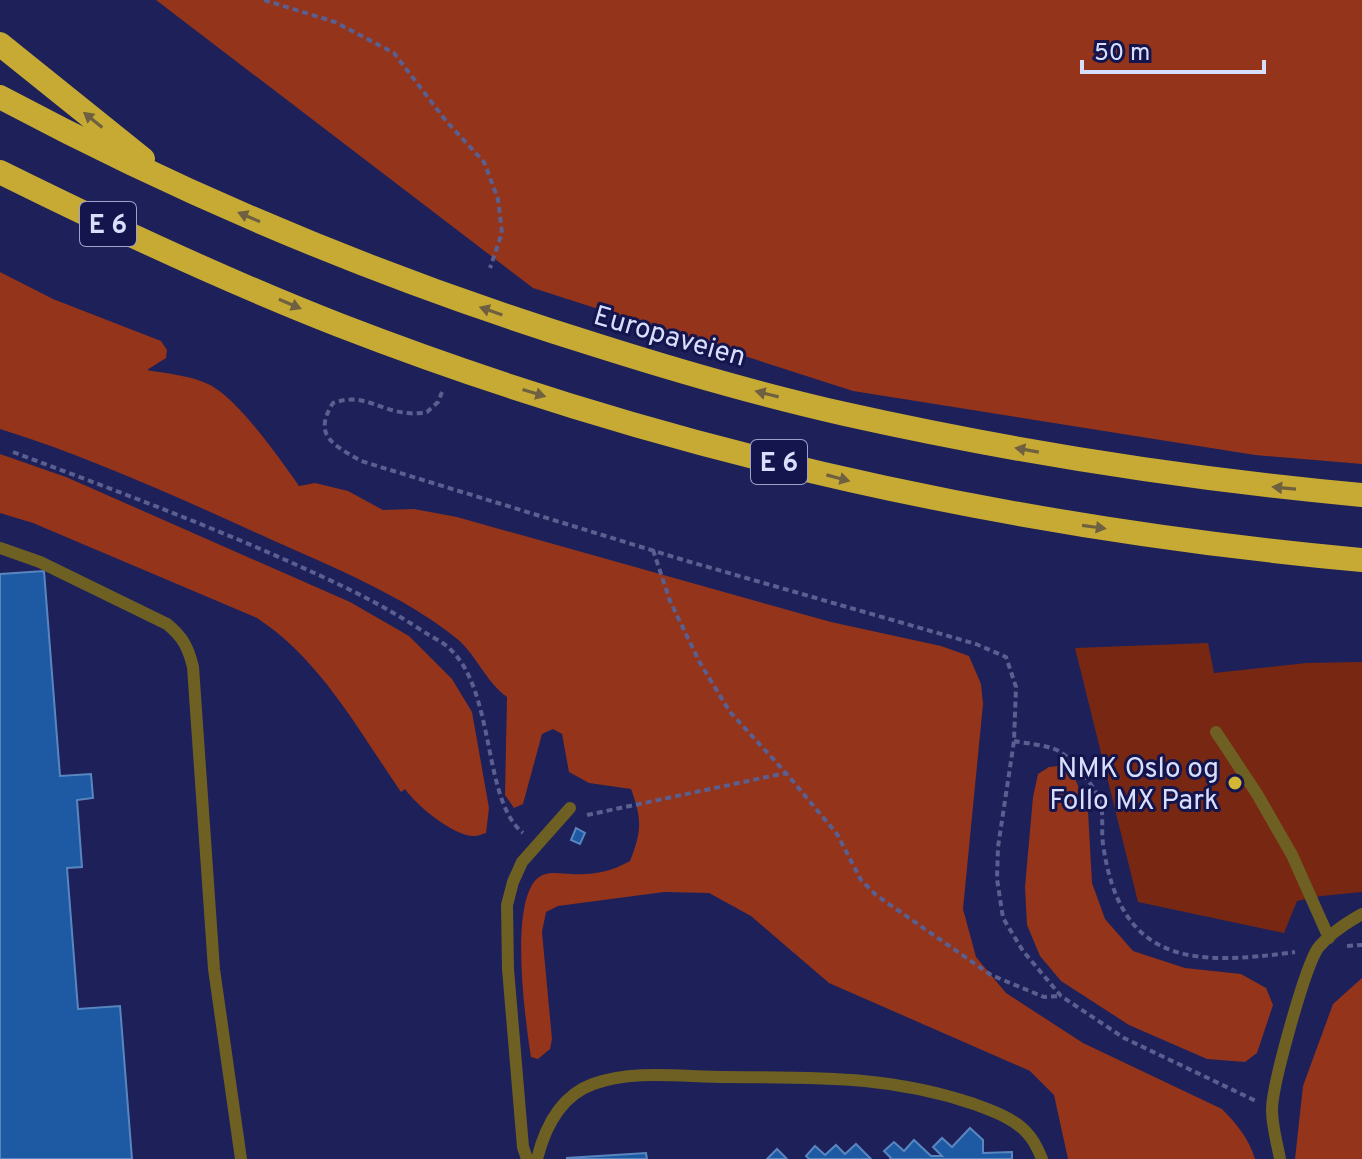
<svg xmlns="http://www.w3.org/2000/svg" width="1362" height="1159" font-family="Overpass,sans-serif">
	<rect width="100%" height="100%" fill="#1d2059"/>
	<path fill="#782812" d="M 1208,643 L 1214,673 L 1306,663 L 1362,662 L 1362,892 L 1321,896 L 1297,901 L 1284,933 L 1138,902 L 1075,648 Z"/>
	<path fill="#93341b" d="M 156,0 L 1362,0 L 1362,464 L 1255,455 L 853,391 L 533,288 Z
		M 0,272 L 53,299 L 161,341 L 167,350 L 166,358 L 147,370 C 168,374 189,375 208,384 C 237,397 280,459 299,486 L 315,483 L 348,491 L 383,510 L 414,509 L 457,517 L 831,622 L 941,646 L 969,656 L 981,684 L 983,704 L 963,909 L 976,957 L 1006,993 L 1083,1043 L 1222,1109 C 1237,1124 1249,1139 1255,1159 L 1068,1159 L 1054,1095 L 1030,1071 L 829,983 L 751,916 L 709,893 L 664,892 L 558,906 L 546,912 L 542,932 L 552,1039 L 550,1049 L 538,1059 L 531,1057 C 526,1025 505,882 546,874 C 553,872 563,874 571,874 C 594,875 610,872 630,861 C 642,831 642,819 631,789 L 589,783 L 569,772 L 562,734 L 553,729 L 542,734 L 523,804 L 514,808 L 505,795 L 507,697 C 485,681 476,654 456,638 C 404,596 333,567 272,540 C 184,500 93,458 0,429 Z
		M 0,454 L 66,477 L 350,602 L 409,636 L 452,679 L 472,712 L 489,808 L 486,833 C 482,834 478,836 474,836 C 453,836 416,805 405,789 L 401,792 C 358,730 321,660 257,618 L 33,523 L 0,513 Z
		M 1058,766 L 1074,776 L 1088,811 L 1092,883 L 1105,919 L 1133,951 L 1185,968 L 1241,974 L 1266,988 L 1273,1005 L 1257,1053 L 1245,1062 L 1207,1059 L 1129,1025 L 1061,981 L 1040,956 L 1027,925 L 1025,887 L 1033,797 L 1038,774 L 1049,767 Z
		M 1362,978 L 1362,1159 L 1295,1159 L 1303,1086 L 1333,1004 Z"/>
	<path fill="#1e5aa3" stroke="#5a86c0" stroke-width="2" d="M 44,571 L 60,776 L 91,774 L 93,798 L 77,800 L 82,867 L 67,868 L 78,1009 L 120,1006 L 132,1159 L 0,1159 L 0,574 Z
		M 576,828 L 585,833 L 580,844 L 571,840 Z
		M 970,1128 L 983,1140 L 983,1153 L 1012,1152 L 1012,1159 L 889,1159 L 892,1159 L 884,1151 L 894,1142 L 904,1151 L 914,1140 L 931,1156 L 942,1156 L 933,1147 L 942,1138 L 952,1147 Z
		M 856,1144 L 871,1159 L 809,1159 L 806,1156 L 815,1146 L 825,1155 L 836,1145 L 845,1154 Z
		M 777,1149 L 787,1159 L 767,1159 Z
		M 646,1153 L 647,1159 L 567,1159 L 567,1158 Z"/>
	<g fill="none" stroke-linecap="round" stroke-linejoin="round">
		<path stroke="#5b5f8f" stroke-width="4" stroke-dasharray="6 4" stroke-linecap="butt" d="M 264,0 L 335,22 L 394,53 L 446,121 L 484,162 L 498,199 L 502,233 L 490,268
			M 442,392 L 438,402 L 427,412 C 421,413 414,414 408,413 C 379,411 364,392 333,403 C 312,436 334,445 361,461 L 687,561 L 976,644 L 1006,657 L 1016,687 L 1014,741 L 998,847 L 997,879 L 1003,918 L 1023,951 L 1061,996 L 1124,1038 L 1256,1101
			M 13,452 C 117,491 222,530 323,577 C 360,594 391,610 424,632 C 432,637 443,642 450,649 C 496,692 482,800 523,833
			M 653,550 L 670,601 L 700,663 L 730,712 L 786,773 L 837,834 L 861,880 L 876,895 L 991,975 L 1044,997 L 1060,996
			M 1014,741 C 1028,744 1051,745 1062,753 C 1074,761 1095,787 1100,801 C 1104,814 1101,831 1103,844 C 1120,965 1193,966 1295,952
			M 587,815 L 786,773
			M 1347,946 L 1362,945"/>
		<path stroke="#6e5f23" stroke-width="12" d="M 0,548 L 40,562 L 167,624 C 183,637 188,647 193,667 L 214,969 L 241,1159
			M 1216,732 L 1257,794 L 1292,855 L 1329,938
			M 527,1159 L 523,1147 L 508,969 L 507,905 L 513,882 L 522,862 L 570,808
			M 537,1159 C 545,1127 560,1096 593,1084 C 634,1069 683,1077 726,1077 C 815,1078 889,1075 974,1104 C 992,1111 1014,1118 1027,1133 C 1034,1140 1038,1149 1042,1159
			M 1280,1159 C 1277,1143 1272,1126 1272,1110 C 1272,1085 1305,967 1318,948 C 1330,933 1346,923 1362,914"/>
		<path stroke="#c6aa33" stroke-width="24" d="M 0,44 L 143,159
			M 0,97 C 191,199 389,281 596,345 C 678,371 761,395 845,414 C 1015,452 1188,479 1362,495
			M 0,172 C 111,227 224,280 339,325 C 667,452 1013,528 1362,560"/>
	</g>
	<defs><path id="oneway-solid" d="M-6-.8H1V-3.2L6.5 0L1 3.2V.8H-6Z" transform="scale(2)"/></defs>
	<g fill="#6e6040">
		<use href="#oneway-solid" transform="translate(93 120) rotate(-141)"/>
		<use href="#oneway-solid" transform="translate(249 217) rotate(-157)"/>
		<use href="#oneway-solid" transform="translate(290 304) rotate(23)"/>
		<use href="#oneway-solid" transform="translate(491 311) rotate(-161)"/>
		<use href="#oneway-solid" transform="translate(534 393) rotate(17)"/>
		<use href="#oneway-solid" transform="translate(767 394) rotate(-166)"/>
		<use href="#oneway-solid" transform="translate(1027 450) rotate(-170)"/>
		<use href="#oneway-solid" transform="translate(838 478) rotate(15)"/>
		<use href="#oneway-solid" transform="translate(1284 488) rotate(-175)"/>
		<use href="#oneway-solid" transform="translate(1094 527) rotate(8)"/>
	</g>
	<circle fill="#d3b635" stroke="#15154e" stroke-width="3" cx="1235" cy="783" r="8"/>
	<g text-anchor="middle" stroke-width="6" stroke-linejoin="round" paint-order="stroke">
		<g fill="#15154e" stroke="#9ea2c8" stroke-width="2">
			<rect x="80" y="202" width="56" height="44" rx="6"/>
			<rect x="751" y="440" width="56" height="44" rx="6"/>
		</g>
		<g font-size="26" font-weight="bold" fill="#d8dffc">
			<text x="108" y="233">E 6</text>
			<text x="779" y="471">E 6</text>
		</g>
		<g font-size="28" fill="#d8dffc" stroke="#15154e">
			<text transform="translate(670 335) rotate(16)" y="10">Europaveien</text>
		</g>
		<g font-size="28" fill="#d8dffc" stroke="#15154e" text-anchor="end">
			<text x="1219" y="777">NMK Oslo og<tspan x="1219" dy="32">Follo MX Park</tspan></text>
		</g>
	</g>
	<path d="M1082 60v12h182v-12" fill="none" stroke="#d8dffc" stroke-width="4"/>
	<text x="1094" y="60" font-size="24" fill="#d8dffc" stroke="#15154e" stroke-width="6" paint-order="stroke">50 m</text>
</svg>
